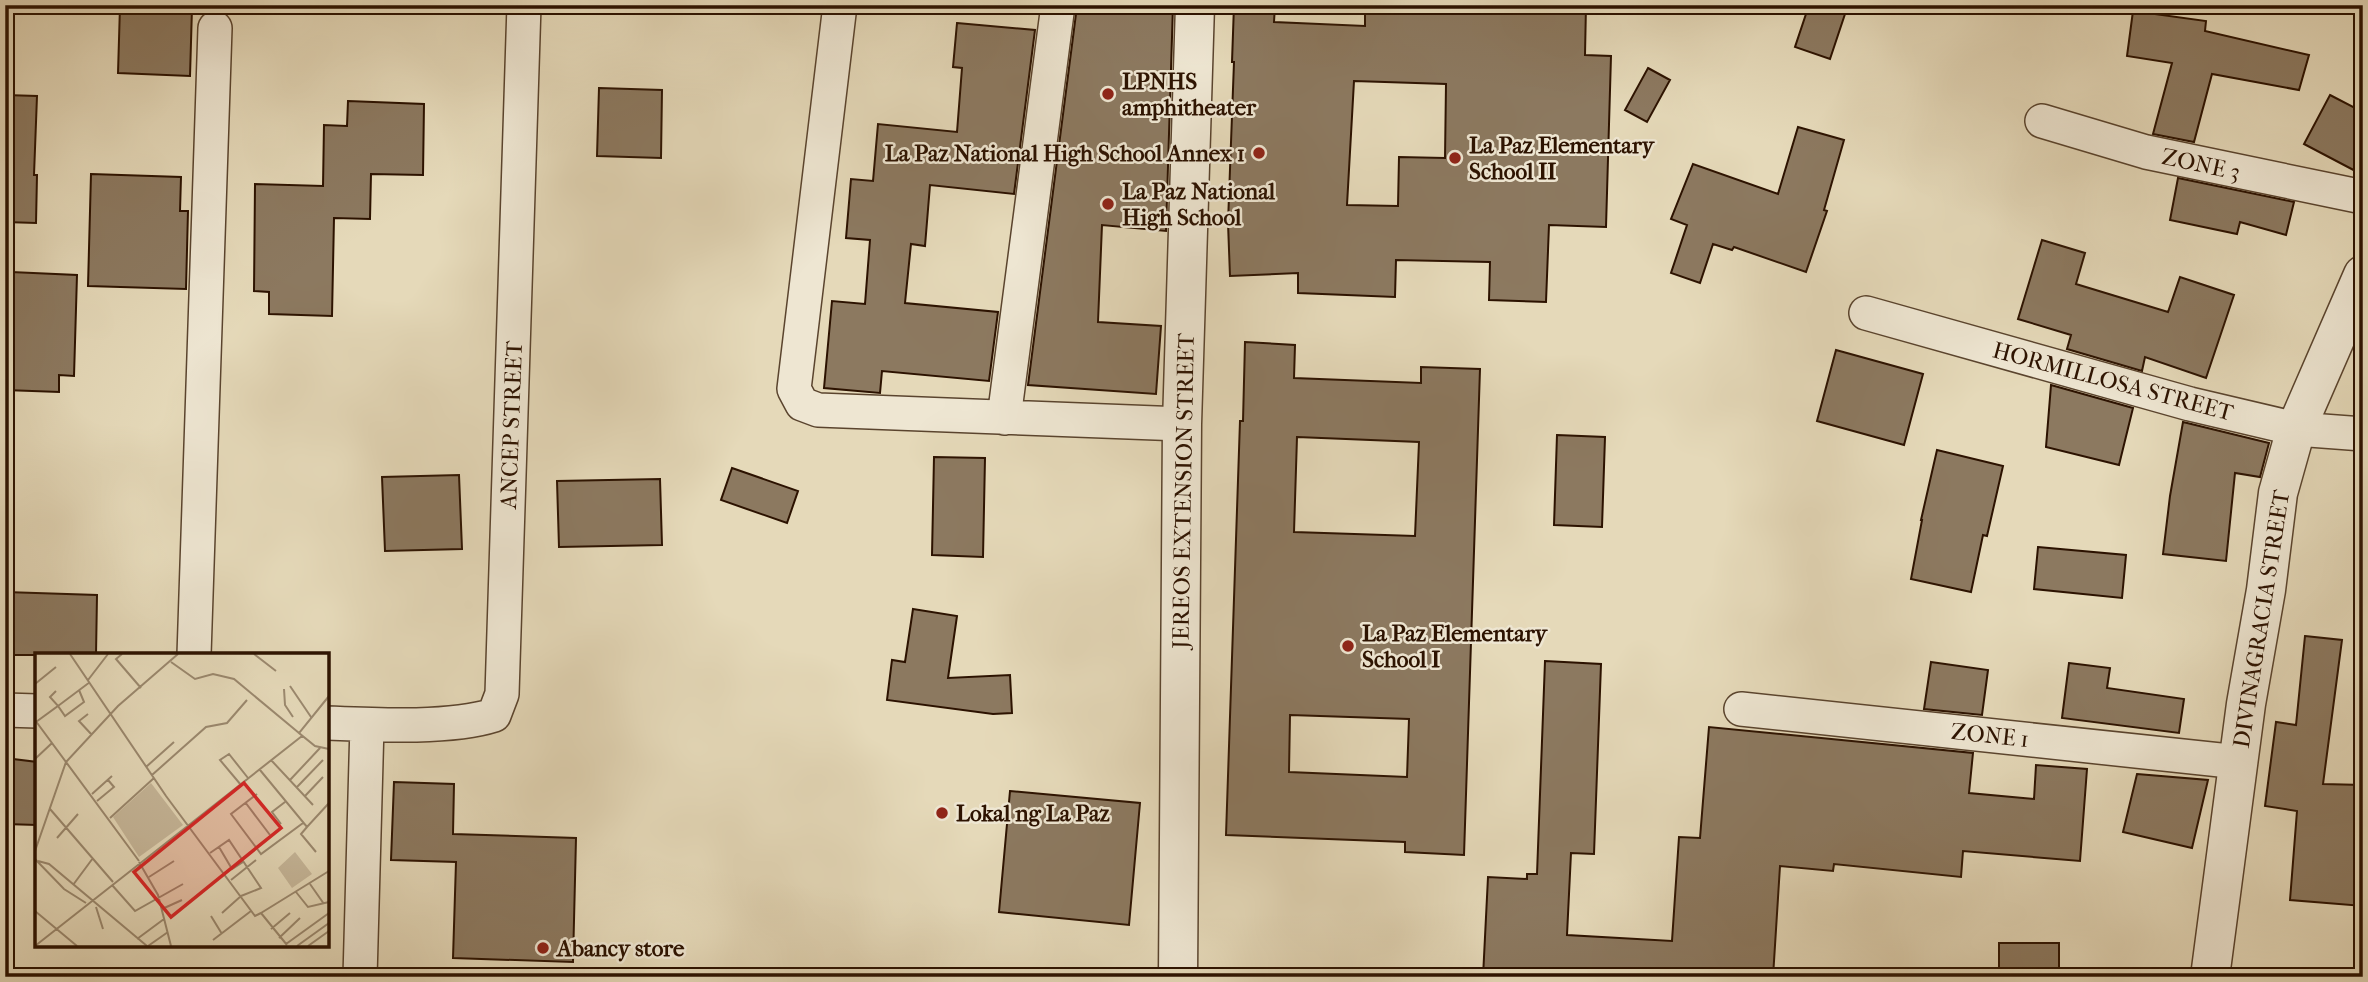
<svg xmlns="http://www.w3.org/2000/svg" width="2368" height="982" font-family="'IM FELL French Canon',serif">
	<rect width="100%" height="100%" fill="#e5d9b9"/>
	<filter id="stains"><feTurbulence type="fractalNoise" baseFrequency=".00286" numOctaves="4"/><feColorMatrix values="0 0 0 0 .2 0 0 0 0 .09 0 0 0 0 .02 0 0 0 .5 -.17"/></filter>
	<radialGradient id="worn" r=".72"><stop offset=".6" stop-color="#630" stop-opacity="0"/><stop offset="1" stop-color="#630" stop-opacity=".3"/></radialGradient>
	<path fill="#8c7960" stroke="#2c1200" stroke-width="2" fill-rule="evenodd" d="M 1134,5 L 1173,5 L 1166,231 L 1102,225 L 1098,322 L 1161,326 L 1156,394 L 1028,385 L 1077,6 L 1133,11 Z
		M 1234,5 L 1275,5 L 1274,22 L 1365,26 L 1365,5 L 1586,5 L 1585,55 L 1611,56 L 1606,227 L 1549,225 L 1546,302 L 1489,300 L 1490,262 L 1396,260 L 1395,297 L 1298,293 L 1298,273 L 1230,276 L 1228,223 L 1234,62 L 1232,62 ZM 1354,81 L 1446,84 L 1445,158 L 1399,157 L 1398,206 L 1347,205 Z
		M 1809,5 L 1848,5 L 1830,59 L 1795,47 Z
		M 120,6 L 192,8 L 190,76 L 118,73 Z
		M 2133,11 L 2206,21 L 2205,31 L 2309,55 L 2299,90 L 2212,74 L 2194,142 L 2153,134 L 2172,63 L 2127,56 Z
		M 957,23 L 1035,30 L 1014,194 L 930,185 L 925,246 L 911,244 L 905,303 L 998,312 L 989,381 L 882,371 L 880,393 L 824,388 L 832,301 L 865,304 L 870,240 L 846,238 L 851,179 L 873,181 L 878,124 L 957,132 L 962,68 L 953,67 Z
		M 1648,68 L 1670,80 L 1647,122 L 1625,110 Z
		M 599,88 L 662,90 L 661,158 L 597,156 Z
		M 5,95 L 37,96 L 34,175 L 37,175 L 36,223 L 5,222 Z
		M 2330,95 L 2363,112 L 2363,175 L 2304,144 Z
		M 348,101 L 424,104 L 423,175 L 371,174 L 370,219 L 334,218 L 332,316 L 269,314 L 269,292 L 254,291 L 255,184 L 323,186 L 324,125 L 347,126 Z
		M 1798,127 L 1844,140 L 1824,210 L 1827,211 L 1806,272 L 1734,247 L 1732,250 L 1713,244 L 1700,283 L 1671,273 L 1687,225 L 1671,219 L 1693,164 L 1778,194 Z
		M 91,174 L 181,177 L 180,211 L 188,211 L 186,289 L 88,286 Z
		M 2178,178 L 2294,202 L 2286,235 L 2240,222 L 2237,234 L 2170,220 Z
		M 2042,240 L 2085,253 L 2076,284 L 2168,312 L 2180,277 L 2234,295 L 2206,378 L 2145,357 L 2142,371 L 2067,349 L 2071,335 L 2018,319 Z
		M 11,272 L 77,275 L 74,376 L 59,375 L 59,392 L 5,390 L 5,336 L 9,336 Z
		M 1245,342 L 1295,345 L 1294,378 L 1421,383 L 1421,367 L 1480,369 L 1464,855 L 1405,852 L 1405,842 L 1226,835 L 1240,421 L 1243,421 ZM 1297,437 L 1419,442 L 1415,536 L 1294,532 ZM 1290,715 L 1409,719 L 1407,777 L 1289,772 Z
		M 1836,350 L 1923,374 L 1904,445 L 1817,421 Z
		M 2051,385 L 2133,408 L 2119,465 L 2046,447 Z
		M 2183,422 L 2269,443 L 2260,477 L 2235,473 L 2226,561 L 2163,554 L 2170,496 Z
		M 1557,435 L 1605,437 L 1602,527 L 1554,525 Z
		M 1937,450 L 2003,466 L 1987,536 L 1983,535 L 1971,592 L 1911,579 L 1922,520 L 1921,520 Z
		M 934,457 L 985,458 L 983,557 L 932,555 Z
		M 732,468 L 798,491 L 787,523 L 721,500 Z
		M 459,475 L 462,549 L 385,551 L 382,477 Z
		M 660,479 L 662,545 L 559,547 L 557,481 Z
		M 2038,547 L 2126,555 L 2122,598 L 2034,589 Z
		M 5,592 L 97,595 L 96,655 L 5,655 Z
		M 913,609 L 957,616 L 948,678 L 1010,675 L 1012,713 L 993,714 L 887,700 L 892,660 L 905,662 Z
		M 2305,636 L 2342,640 L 2323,784 L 2363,785 L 2363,906 L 2290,900 L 2297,811 L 2265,806 L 2276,722 L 2296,725 Z
		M 1545,661 L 1601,664 L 1594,854 L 1571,853 L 1567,935 L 1672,941 L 1679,837 L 1700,838 L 1709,727 L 1973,753 L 1969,793 L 2034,799 L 2036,765 L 2087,769 L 2080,861 L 1963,851 L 1961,877 L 1834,864 L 1833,871 L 1780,866 L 1773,977 L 1483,977 L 1488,877 L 1527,879 L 1527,874 L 1537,874 Z
		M 1931,662 L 1988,670 L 1982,715 L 1924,709 Z
		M 2069,663 L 2110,668 L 2107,688 L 2184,699 L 2179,733 L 2062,718 Z
		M 5,758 L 37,762 L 37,825 L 5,824 Z
		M 2137,774 L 2208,780 L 2192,848 L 2123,832 Z
		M 394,782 L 454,784 L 453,834 L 576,838 L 573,962 L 453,958 L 456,862 L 391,860 Z
		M 1010,791 L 1140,803 L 1129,925 L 999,912 Z
		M 1999,943 L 2059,943 L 2059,977 L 1999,977 Z"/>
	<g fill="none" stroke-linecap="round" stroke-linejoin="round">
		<g stroke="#5a442e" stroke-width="36">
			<path id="minor" d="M 840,5 L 794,389 L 802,404 L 818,410 L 1182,424
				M 2042,121 L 2146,152 L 2363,197
				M 1866,313 L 2190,404 L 2296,429 L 2363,434
				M 1004,418 L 1058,5
				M 194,655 L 215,28
				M 1741,709 L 2239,762
				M 5,710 L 37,711
				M 327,723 C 375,725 450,729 494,715 L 502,694 L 524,5
				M 360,977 L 367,725"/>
		</g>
		<g stroke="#5a442e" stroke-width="41">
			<path id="tertiary" d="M 1178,977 L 1182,424 L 1195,5
				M 2210,977 L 2246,704 L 2266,590 L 2278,493 L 2296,429 L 2363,275"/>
		</g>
		<use href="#minor" stroke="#eee6d2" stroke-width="33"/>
		<use href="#tertiary" stroke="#eee6d2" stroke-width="38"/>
	</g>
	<g fill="#8f2418" stroke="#eee6d2" stroke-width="2.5">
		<circle cx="1108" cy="94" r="7"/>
		<circle cx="1259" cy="153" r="7"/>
		<circle cx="1455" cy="158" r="7"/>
		<circle cx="1108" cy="204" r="7"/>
		<circle cx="1348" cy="646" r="7"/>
		<circle cx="942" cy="813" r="7"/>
		<circle cx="543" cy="948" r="7"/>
	</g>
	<g text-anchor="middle" stroke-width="5" stroke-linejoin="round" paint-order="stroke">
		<g font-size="23" font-weight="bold" fill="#2c1200" stroke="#eee6d2" text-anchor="start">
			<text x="1122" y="89">LPNHS<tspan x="1122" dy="26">amphitheater</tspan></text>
			<text x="1469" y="153">La Paz Elementary<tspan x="1469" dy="26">School II</tspan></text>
			<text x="1245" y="161" text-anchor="end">La Paz National High School Annex 1</text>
			<text x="1122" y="199">La Paz National<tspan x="1122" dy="26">High School</tspan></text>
			<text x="1362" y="641">La Paz Elementary<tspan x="1362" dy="26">School I</tspan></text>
			<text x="956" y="821">Lokal ng La Paz</text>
			<text x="557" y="956">Abancy store</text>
		</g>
		<g font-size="23" fill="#2c1200" stroke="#eee6d2">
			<text transform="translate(2201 164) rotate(12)" y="8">ZONE 3</text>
			<text transform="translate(2113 381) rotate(15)" y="8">HORMILLOSA STREET</text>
			<text transform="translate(511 425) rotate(-88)" y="8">ANCEP STREET</text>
			<text transform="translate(1183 491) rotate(-89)" y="8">JEREOS EXTENSION STREET</text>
			<text transform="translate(2261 619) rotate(-81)" y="8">DIVINAGRACIA STREET</text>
			<text transform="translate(1990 735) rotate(6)" y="8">ZONE 1</text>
		</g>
	</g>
	<g transform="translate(35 653)">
		<rect width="294" height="294" fill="#e5d9b9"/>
		<path d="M 116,130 L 148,172 L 104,204 L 78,164 ZM 260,199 L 277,221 L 257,235 L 243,215 Z" fill="#c6b79a"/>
		<path fill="none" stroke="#9b896f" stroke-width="2" d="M 35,1 L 131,143 L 220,263 L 226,260M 87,1 L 81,6 L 106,35M 219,1 L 241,18M 136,9 L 160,26 L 178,21 L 199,26 L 264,80M 53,27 L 73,1M 0,31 L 21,14M 255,33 L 276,64M 249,36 L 250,52 L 258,64M 21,38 L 15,44 L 23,53 L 55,29M 294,43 L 264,80 L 280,93 L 294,96M 53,61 L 44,68 L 57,82M 0,67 L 104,208M 1,69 L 23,53 L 30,63 L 49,49 L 44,37M 0,106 L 17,90M 236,107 L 278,152M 111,114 L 139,89M 225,117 L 272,174 L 294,150M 117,122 L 171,74 L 192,70 L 212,47M 255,127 L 285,95M 206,132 L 185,107 L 194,101 L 213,125M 262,134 L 288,107M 57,141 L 77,123M 222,141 L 196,161 L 226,201 L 268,170M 270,143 L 288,124M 62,148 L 79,134 L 73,127M 210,149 L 235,182M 15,156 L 78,229M 75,165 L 119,125M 246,171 L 237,159 L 250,149M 272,174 L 266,181 L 281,199M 22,185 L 43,161M 184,194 L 197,216 L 208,209M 0,198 L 31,109 L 83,53 L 143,1M 175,200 L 194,187 L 226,235 L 206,243M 0,206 L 29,236 L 51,250M 3,208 L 14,211 L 112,293M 104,209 L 123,242 L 136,293M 114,224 L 139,208M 196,227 L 221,207M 275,231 L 289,251M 38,232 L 58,205M 77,232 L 100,258 L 148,231M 261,239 L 273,254 L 294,249M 61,254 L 68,276M 127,256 L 147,247M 0,258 L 42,293M 187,260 L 206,243M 226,260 L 294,218M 226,260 L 252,292M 176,263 L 187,281M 236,276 L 255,260M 244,285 L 265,265M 102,286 L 129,266M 178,287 L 216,258M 251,291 L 294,260M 0,293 L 267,83M 113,293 L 133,279M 262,293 L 294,270M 273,293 L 294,278"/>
		<path fill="#d62828" fill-opacity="0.15" stroke="#d62828" stroke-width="3.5" d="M 209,130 L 246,175 L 136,264 L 99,219 Z"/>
		<rect width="294" height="294" fill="none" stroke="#2c1200" stroke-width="3.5"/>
	</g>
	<rect width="2368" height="982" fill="none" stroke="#e5d9b9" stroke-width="28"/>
	<rect x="7" y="7" width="2354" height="968" fill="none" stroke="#2c1200" stroke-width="3.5"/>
	<rect x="14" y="14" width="2340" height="954" fill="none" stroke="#2c1200" stroke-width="2"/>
	<rect width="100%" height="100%" filter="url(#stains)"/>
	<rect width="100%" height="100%" fill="url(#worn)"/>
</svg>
